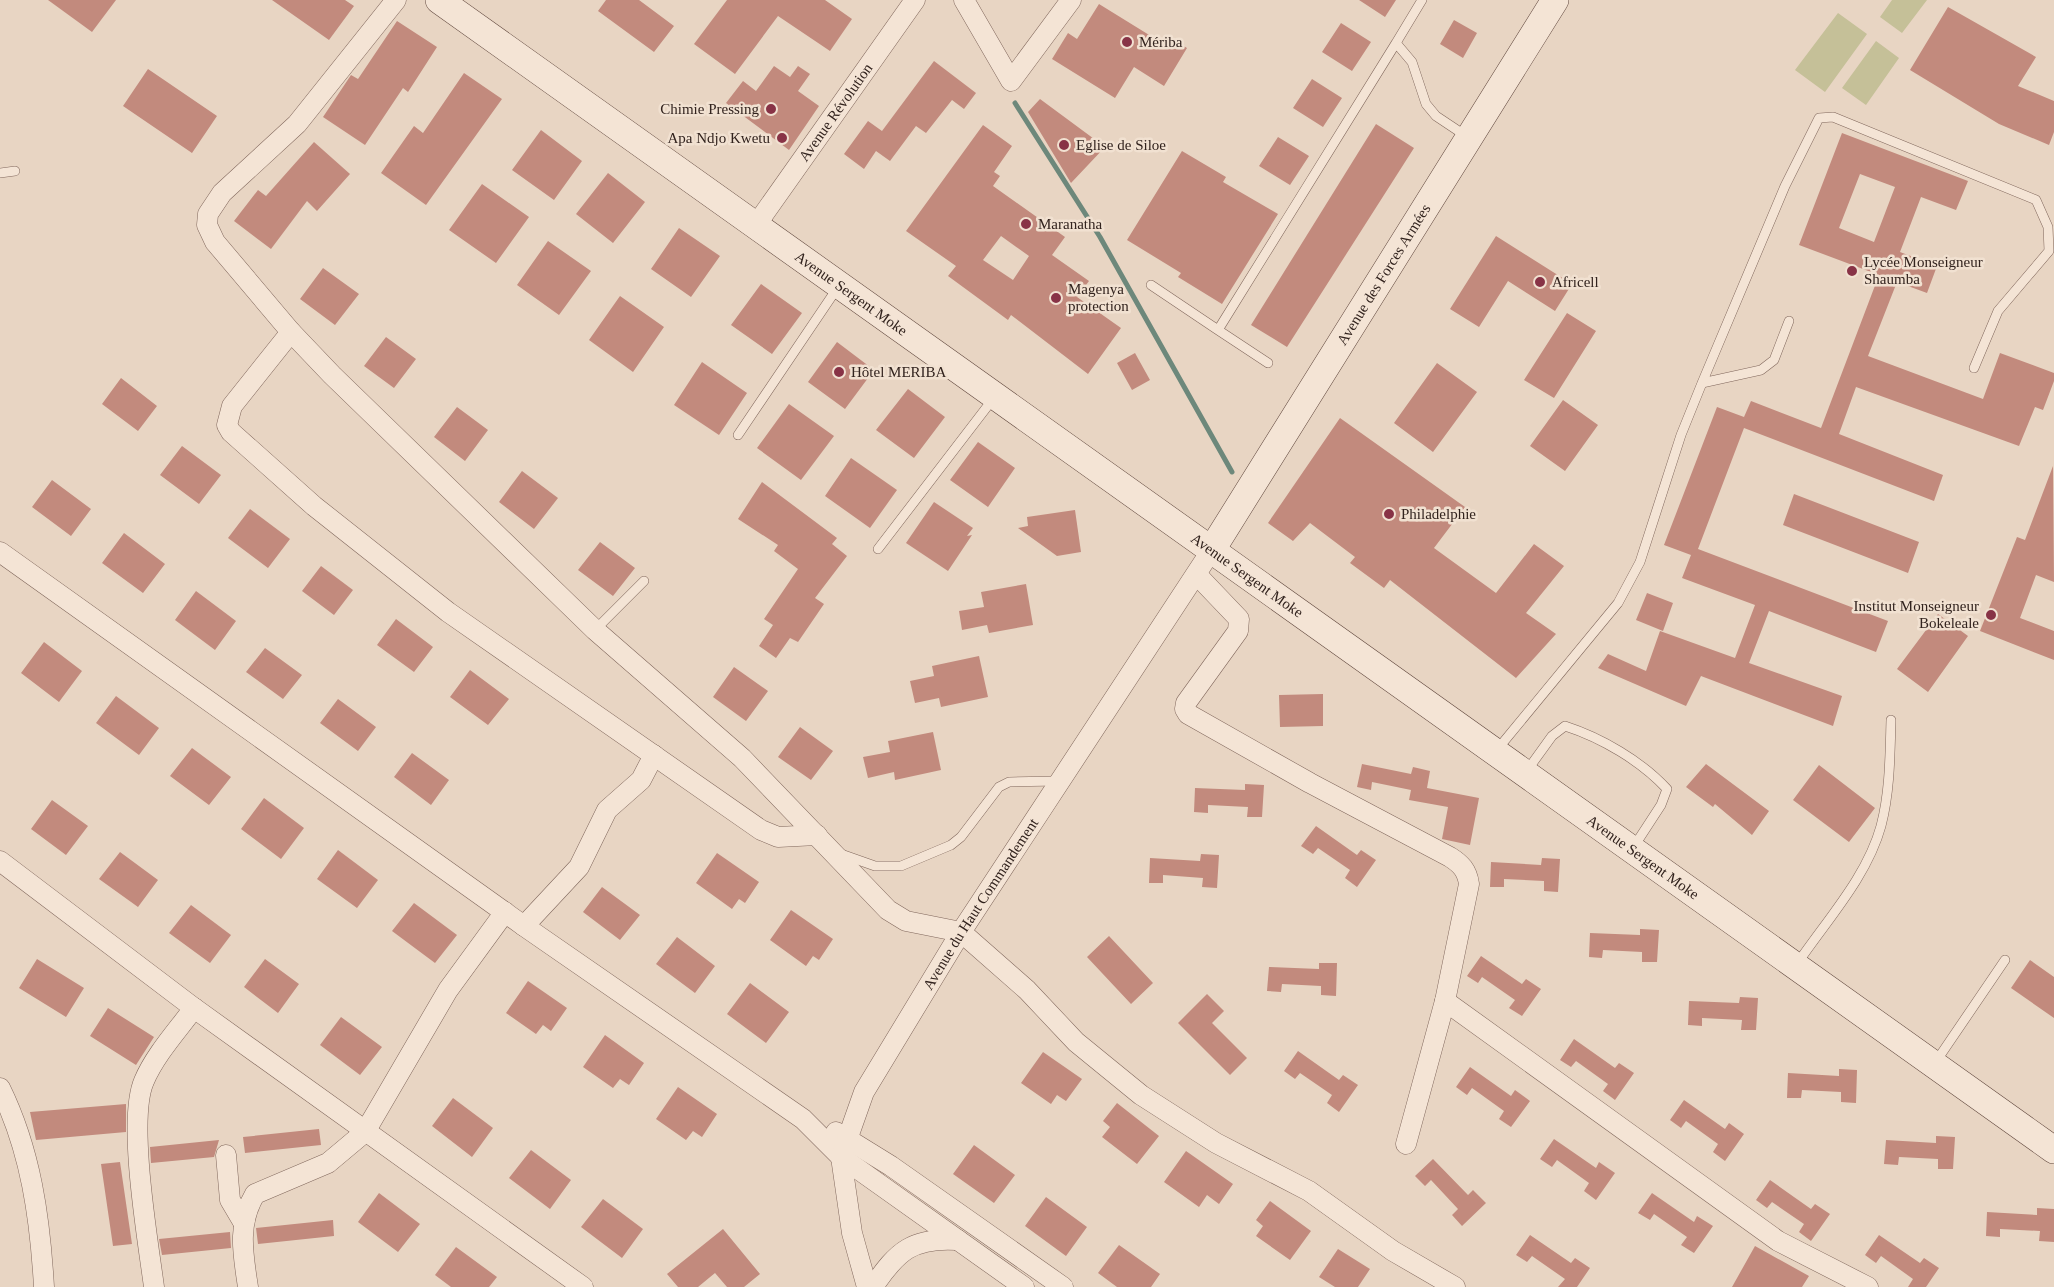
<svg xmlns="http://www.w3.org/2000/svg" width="2054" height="1287" font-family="Georgia,serif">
	<rect width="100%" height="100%" fill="#e8d5c3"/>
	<path fill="#c5c098" d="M 1892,0 L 1927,0 L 1902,33 L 1880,17 Z
		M 1838,13 L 1867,34 L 1825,92 L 1795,70 Z
		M 1876,41 L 1899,58 L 1866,105 L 1842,88 Z"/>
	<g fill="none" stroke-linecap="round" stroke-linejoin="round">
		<path stroke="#6d887b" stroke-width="5" d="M 1015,103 L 1100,237 L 1232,472"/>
	</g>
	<path fill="#c28a7d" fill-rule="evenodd" d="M 48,0 L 116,0 L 92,32 Z
		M 272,0 L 345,0 L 354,6 L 329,40 Z
		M 606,0 L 639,0 L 674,26 L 654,52 L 598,11 Z
		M 727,0 L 825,0 L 852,19 L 830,51 L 778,16 L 735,74 L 694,44 Z
		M 1359,0 L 1396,0 L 1385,17 Z
		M 1099,4 L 1167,46 L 1172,39 L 1187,48 L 1164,86 L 1134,67 L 1115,98 L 1052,59 L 1068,33 L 1077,39 Z
		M 1948,7 L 2036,57 L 2018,86 L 2054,101 L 2054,132 L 2049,145 L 1999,124 L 1910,70 Z
		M 1454,20 L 1477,33 L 1463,58 L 1440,44 Z
		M 397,21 L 437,47 L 408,92 L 403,88 L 365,145 L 323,117 L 351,75 L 358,79 Z
		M 1341,23 L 1371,42 L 1352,71 L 1322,52 Z
		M 934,61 L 976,93 L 964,109 L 952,100 L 926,133 L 916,126 L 890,161 L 876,151 L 864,169 L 844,154 L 868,121 L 882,131 Z
		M 774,66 L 790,77 L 798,66 L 810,74 L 798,91 L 819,106 L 789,150 L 726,103 L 743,81 L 756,91 Z
		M 148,69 L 217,116 L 192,153 L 123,106 Z
		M 464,73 L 502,99 L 426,205 L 381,173 L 414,126 L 423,133 Z
		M 1312,79 L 1342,98 L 1323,127 L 1293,108 Z
		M 1040,99 L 1105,147 L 1071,183 L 1028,112 Z
		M 1376,124 L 1414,148 L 1287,347 L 1251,325 Z
		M 983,125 L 1012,146 L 994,172 L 1000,176 L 993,186 L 1065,237 L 1052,255 L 1089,281 L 1077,297 L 1121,328 L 1088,374 L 1011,315 L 1008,320 L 948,276 L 956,266 L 906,231 ZM 1001,236 L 1029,256 L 1013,280 L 983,260 Z
		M 541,130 L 582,161 L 554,200 L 512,170 Z
		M 1842,133 L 1968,181 L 1956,210 L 1921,197 L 1900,252 L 1937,266 L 1927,293 L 1897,282 L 1868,356 L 1983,399 L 2000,353 L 2054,373 L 2054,381 L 2043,410 L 2035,407 L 2019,446 L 1856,387 L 1839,434 L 1943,475 L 1934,501 L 1744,428 L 1698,549 L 1888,621 L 1876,652 L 1769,611 L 1749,663 L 1842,696 L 1833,726 L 1701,676 L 1686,706 L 1598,668 L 1608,654 L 1646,671 L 1660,631 L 1735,658 L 1755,605 L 1682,578 L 1691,555 L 1664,545 L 1717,407 L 1744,417 L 1751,401 L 1821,428 L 1879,275 L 1799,245 ZM 1860,174 L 1895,187 L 1874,242 L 1839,228 Z
		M 1278,137 L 1309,156 L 1290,185 L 1259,166 Z
		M 314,142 L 350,174 L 317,211 L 307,201 L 271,249 L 234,221 L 258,190 L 266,196 Z
		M 1182,151 L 1226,177 L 1223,182 L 1278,214 L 1222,304 L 1178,277 L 1181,273 L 1127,240 Z
		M 608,173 L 645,202 L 613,243 L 576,214 Z
		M 482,184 L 529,217 L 496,263 L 449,230 Z
		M 679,228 L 720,256 L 691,297 L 651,269 Z
		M 1496,236 L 1572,284 L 1555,311 L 1508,281 L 1479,327 L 1450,309 Z
		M 548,241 L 591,271 L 559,315 L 517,285 Z
		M 323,268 L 359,294 L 335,325 L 300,299 Z
		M 761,284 L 802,313 L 772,354 L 731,325 Z
		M 620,296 L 664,327 L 633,372 L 589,340 Z
		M 1567,313 L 1596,331 L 1554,398 L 1524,380 Z
		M 386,337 L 416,359 L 394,388 L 364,366 Z
		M 837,342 L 874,370 L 845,409 L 808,382 Z
		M 1135,353 L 1150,380 L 1132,390 L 1117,363 Z
		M 702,362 L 747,393 L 719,435 L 674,405 Z
		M 1437,363 L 1477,392 L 1433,452 L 1394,423 Z
		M 121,378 L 157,406 L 138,431 L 102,404 Z
		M 908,389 L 945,417 L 914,458 L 876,430 Z
		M 1563,400 L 1598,425 L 1565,471 L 1530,446 Z
		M 789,404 L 834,436 L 801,480 L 757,448 Z
		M 457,407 L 488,430 L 465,461 L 434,437 Z
		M 1340,418 L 1465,507 L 1434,548 L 1496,593 L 1534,544 L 1564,566 L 1526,613 L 1556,634 L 1516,678 L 1390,580 L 1384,588 L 1350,563 L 1355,557 L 1310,523 L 1293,541 L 1268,523 Z
		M 978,442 L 1015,468 L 988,507 L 950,480 Z
		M 182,446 L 221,475 L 199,504 L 160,475 Z
		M 851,458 L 897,490 L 870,528 L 825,496 Z
		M 2053,466 L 2054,582 L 2036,575 L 2020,618 L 2054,631 L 2054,660 L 1980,631 L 2017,537 L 2025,540 Z
		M 522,471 L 558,498 L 534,529 L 499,502 Z
		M 52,480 L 91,509 L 71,536 L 32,507 Z
		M 762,482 L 837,538 L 832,544 L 847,556 L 815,598 L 824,604 L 798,642 L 790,638 L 776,658 L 759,646 L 773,625 L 764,619 L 798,569 L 774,551 L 778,545 L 738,519 Z
		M 1794,494 L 1919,542 L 1908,573 L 1783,525 Z
		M 934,502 L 973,528 L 967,536 L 972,535 L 948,571 L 906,543 Z
		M 250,509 L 290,539 L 268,568 L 228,538 Z
		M 1075,510 L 1081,552 L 1057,556 L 1018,528 L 1028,526 L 1027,517 Z
		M 124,533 L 165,564 L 143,593 L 102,563 Z
		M 600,542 L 635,568 L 613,596 L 578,570 Z
		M 321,566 L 353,590 L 334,615 L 302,591 Z
		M 1026,584 L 1033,625 L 989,633 L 987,625 L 962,630 L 959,611 L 984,607 L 981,592 Z
		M 196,591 L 236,621 L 215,650 L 175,620 Z
		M 1647,593 L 1673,603 L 1663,631 L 1636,620 Z
		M 1938,614 L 1968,636 L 1928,692 L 1897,669 Z
		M 396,619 L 433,647 L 414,672 L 377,645 Z
		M 44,642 L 82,671 L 59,702 L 21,673 Z
		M 265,648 L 302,675 L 283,699 L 246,672 Z
		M 979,656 L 988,697 L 941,707 L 939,698 L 915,703 L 910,681 L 934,676 L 932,666 Z
		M 734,667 L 768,691 L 746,721 L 713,697 Z
		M 470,670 L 509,699 L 488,725 L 450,697 Z
		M 1323,694 L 1323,726 L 1280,727 L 1279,695 Z
		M 116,696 L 159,728 L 139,755 L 96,723 Z
		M 338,699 L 376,727 L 358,751 L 320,723 Z
		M 800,727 L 833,751 L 811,780 L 778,757 Z
		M 933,732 L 941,770 L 895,780 L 894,772 L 868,778 L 863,757 L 890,752 L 888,741 Z
		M 192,748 L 231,777 L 209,805 L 170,776 Z
		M 412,753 L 449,780 L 431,805 L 394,777 Z
		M 1362,764 L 1411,774 L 1413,767 L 1430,771 L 1427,788 L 1479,798 L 1470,845 L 1442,839 L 1448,807 L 1409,800 L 1411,790 L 1372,782 L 1371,790 L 1357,787 Z
		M 1706,764 L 1769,811 L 1752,835 L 1715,804 L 1713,807 L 1686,787 Z
		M 1819,765 L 1875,808 L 1849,842 L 1793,800 Z
		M 1245,784 L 1264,785 L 1262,817 L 1247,817 L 1248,807 L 1208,805 L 1208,813 L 1194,812 L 1195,788 L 1245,790 Z
		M 264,798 L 304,828 L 281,859 L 241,829 Z
		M 52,800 L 88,826 L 66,855 L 31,829 Z
		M 1316,826 L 1357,855 L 1361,850 L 1376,860 L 1357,887 L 1345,878 L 1350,870 L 1318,848 L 1313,854 L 1301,846 Z
		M 338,850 L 378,880 L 357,908 L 317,879 Z
		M 120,852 L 158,880 L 138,907 L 99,879 Z
		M 717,853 L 759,882 L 745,903 L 739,899 L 732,909 L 696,883 Z
		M 1201,854 L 1219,855 L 1217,888 L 1202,887 L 1203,878 L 1163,875 L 1163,883 L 1149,883 L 1150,858 L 1200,861 Z
		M 1542,858 L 1560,859 L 1558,892 L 1544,891 L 1544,881 L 1504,879 L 1504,887 L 1490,887 L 1491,862 L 1541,865 Z
		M 602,887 L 640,915 L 620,940 L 583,912 Z
		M 414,903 L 457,935 L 435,963 L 392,931 Z
		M 191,905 L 231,935 L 210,963 L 169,933 Z
		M 791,910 L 833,939 L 819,960 L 813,956 L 806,966 L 770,940 Z
		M 1640,929 L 1659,930 L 1657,962 L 1642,962 L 1642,952 L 1603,950 L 1602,958 L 1589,957 L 1590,933 L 1640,935 Z
		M 1109,936 L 1153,983 L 1131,1004 L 1087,957 Z
		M 677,937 L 715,966 L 695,993 L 656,964 Z
		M 1481,956 L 1522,984 L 1526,979 L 1541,989 L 1522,1016 L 1509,1008 L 1515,1000 L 1482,977 L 1478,983 L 1467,976 Z
		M 37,959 L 84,988 L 66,1017 L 19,988 Z
		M 265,959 L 299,984 L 278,1013 L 244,987 Z
		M 2030,960 L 2054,977 L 2054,1018 L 2011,988 Z
		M 1319,963 L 1337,963 L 1336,996 L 1321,995 L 1321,986 L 1282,984 L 1281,992 L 1267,991 L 1269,967 L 1319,969 Z
		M 528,981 L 567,1008 L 551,1031 L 543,1025 L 536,1034 L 506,1013 Z
		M 750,983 L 789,1012 L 766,1043 L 727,1014 Z
		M 1207,994 L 1224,1011 L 1212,1023 L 1247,1058 L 1230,1075 L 1178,1023 Z
		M 1740,997 L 1758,998 L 1756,1030 L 1741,1030 L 1742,1020 L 1702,1018 L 1702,1026 L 1688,1025 L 1689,1001 L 1739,1003 Z
		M 108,1008 L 154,1037 L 136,1065 L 90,1036 Z
		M 341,1017 L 382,1047 L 360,1075 L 320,1045 Z
		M 605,1035 L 644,1063 L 629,1085 L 620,1079 L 613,1088 L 583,1067 Z
		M 1574,1039 L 1615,1068 L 1619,1063 L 1634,1073 L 1615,1100 L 1603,1091 L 1608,1084 L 1576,1061 L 1571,1067 L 1560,1060 Z
		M 1298,1051 L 1339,1080 L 1343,1075 L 1358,1085 L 1339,1112 L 1327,1103 L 1332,1095 L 1300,1073 L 1295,1079 L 1284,1071 Z
		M 1043,1052 L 1082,1079 L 1066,1101 L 1057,1095 L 1051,1104 L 1021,1083 Z
		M 1470,1067 L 1511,1096 L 1515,1090 L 1530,1101 L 1511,1127 L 1499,1119 L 1504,1111 L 1472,1088 L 1467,1095 L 1456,1087 Z
		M 1839,1069 L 1857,1070 L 1856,1103 L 1841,1102 L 1841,1092 L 1802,1090 L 1801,1098 L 1787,1098 L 1788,1073 L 1839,1076 Z
		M 678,1087 L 717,1114 L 702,1137 L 693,1131 L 686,1140 L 656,1119 Z
		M 453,1098 L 493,1128 L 472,1157 L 432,1126 Z
		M 1684,1100 L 1725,1129 L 1729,1123 L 1744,1134 L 1725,1161 L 1713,1152 L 1718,1144 L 1686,1121 L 1681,1128 L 1670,1120 Z
		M 1117,1103 L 1159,1136 L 1137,1164 L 1102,1137 L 1110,1127 L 1103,1121 Z
		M 126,1104 L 126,1132 L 36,1140 L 30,1112 Z
		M 319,1129 L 321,1145 L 245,1153 L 243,1137 Z
		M 1936,1136 L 1955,1137 L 1953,1169 L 1938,1169 L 1938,1159 L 1899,1157 L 1898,1165 L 1884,1164 L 1886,1140 L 1936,1143 Z
		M 1554,1139 L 1596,1168 L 1599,1162 L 1615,1173 L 1596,1200 L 1584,1191 L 1589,1183 L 1557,1160 L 1552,1167 L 1540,1159 Z
		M 219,1140 L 214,1157 L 151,1163 L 150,1147 Z
		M 974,1145 L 1015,1175 L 994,1203 L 953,1174 Z
		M 531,1150 L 571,1180 L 550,1209 L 509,1178 Z
		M 1186,1151 L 1233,1184 L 1219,1204 L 1207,1195 L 1199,1207 L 1164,1182 Z
		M 1433,1159 L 1468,1195 L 1473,1190 L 1486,1203 L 1462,1226 L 1452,1215 L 1458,1209 L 1431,1180 L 1425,1186 L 1415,1176 Z
		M 120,1162 L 132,1244 L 113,1246 L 101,1164 Z
		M 1770,1180 L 1811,1209 L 1815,1204 L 1830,1214 L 1811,1241 L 1799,1232 L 1804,1224 L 1772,1202 L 1767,1208 L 1756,1200 Z
		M 379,1193 L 420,1224 L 398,1252 L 358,1222 Z
		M 1652,1193 L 1694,1222 L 1697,1216 L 1713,1226 L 1694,1253 L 1681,1245 L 1687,1237 L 1654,1214 L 1650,1220 L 1638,1213 Z
		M 1046,1197 L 1087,1227 L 1066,1256 L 1025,1226 Z
		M 603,1199 L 643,1229 L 622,1258 L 581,1227 Z
		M 1270,1201 L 1311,1231 L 1290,1260 L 1256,1236 L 1263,1226 L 1256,1220 Z
		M 2037,1208 L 2054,1209 L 2054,1242 L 2039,1241 L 2040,1231 L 2000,1229 L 2000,1237 L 1986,1236 L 1987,1212 L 2037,1215 Z
		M 333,1220 L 334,1236 L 258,1244 L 256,1228 Z
		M 723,1229 L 760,1274 L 744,1287 L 727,1287 L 715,1273 L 698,1287 L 678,1287 L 667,1274 Z
		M 230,1232 L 231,1248 L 162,1255 L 159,1239 Z
		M 1530,1235 L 1571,1263 L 1575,1258 L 1590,1268 L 1577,1287 L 1558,1287 L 1565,1279 L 1532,1256 L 1527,1262 L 1516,1255 Z
		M 1879,1235 L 1920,1263 L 1924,1258 L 1939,1268 L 1926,1287 L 1908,1287 L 1913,1279 L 1881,1256 L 1876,1263 L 1865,1255 Z
		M 1119,1245 L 1160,1274 L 1151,1287 L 1117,1287 L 1098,1273 Z
		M 1755,1246 L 1809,1276 L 1802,1287 L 1732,1287 Z
		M 456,1247 L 497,1277 L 489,1287 L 451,1287 L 435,1275 Z
		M 1338,1249 L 1370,1269 L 1358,1287 L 1335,1287 L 1319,1277 Z"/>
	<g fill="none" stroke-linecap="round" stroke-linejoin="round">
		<g stroke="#80675c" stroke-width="10">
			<path id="lane" d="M 1396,43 L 1422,0
				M 0,173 L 15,171
				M 1151,285 L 1218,330 L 1396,43 L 1412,62 L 1426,104 L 1436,116 L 1466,136
				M 1218,330 L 1268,363
				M 1702,383 L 1761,370 L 1774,360 L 1789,321
				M 738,435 L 838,287
				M 878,549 L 993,399
				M 595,630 L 644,581
				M 1496,751 L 1618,603 L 1640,562 L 1681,435 L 1702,383 L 1785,186 L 1819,118 L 1833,117 L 2036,200 L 2048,227 L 2049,251 L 1998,311 L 1974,368
				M 1526,772 L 1552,736 L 1565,726 C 1602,738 1641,761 1667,789 L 1661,805 L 1633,848
				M 841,854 L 875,866 L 901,866 L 951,845 L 961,837 L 999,787 L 1009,782 L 1059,781
				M 1797,964 C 1826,921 1867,877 1881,826 C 1890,792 1890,755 1891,720
				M 1935,1063 L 2005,960"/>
		</g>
		<g stroke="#80675c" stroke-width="21">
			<g id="street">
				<path d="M 396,0 L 297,124 L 222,193 L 208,214 L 207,225 L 215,242 L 291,332 L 332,375 L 595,630 L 742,758 L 888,910 L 906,921 L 961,932 L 1027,990 L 1076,1042 L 1141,1095 L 1216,1143 L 1309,1191 L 1393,1251 L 1455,1287"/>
				<path d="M 964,0 L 1011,81 L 1071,0"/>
				<path id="s1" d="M 756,225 L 915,0"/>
				<path d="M 291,332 L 232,406 L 227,425 L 231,432 L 314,506 L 448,612 L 761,830 L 778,837 L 817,835"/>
				<path d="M 0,552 L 524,926 L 803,1119 L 841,1157 L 1024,1287"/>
				<path d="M 1197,575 L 1239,619 L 1238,631 L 1186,703 L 1185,709 L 1188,714 L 1310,783 L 1450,857 C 1461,864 1467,870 1469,884 L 1445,1001 L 1778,1241 L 1868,1287"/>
				<path d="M 0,861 L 194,1008 L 583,1287"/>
				<path d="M 524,926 L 579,867 L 607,810 L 641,780 L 654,755"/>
				<path d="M 0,1088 C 31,1151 40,1218 44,1287"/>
				<path d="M 836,1132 L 891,1166 L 1063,1287"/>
				<path d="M 1406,1144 L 1445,1001"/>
				<path d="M 226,1155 L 230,1200 L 243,1222"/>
				<path d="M 154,1287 C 148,1241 127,1120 144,1081 C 155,1055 177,1031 194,1008"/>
				<path d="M 248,1287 C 243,1254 237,1224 255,1194 L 328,1163 L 365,1132 L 448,990 L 505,912"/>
				<path id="s2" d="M 867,1287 L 852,1233 L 841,1157 L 864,1092 L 961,932 L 1211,551"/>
				<path d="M 873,1287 C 897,1251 913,1237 958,1240"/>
			</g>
		</g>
		<g stroke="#62493f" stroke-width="28">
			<g id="secondary">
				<path id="s3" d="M 439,0 L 2054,1150"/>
				<path id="s4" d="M 1211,551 L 1555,0"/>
			</g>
		</g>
		<use href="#lane" stroke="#f4e4d5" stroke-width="9"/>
		<use href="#street" stroke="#f4e4d5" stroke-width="20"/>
		<use href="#secondary" stroke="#f4e4d5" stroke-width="27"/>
	</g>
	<g fill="#883346" stroke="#f1e1d1" stroke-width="2">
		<circle cx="1127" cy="42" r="6"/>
		<circle cx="771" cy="109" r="6"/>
		<circle cx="782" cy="138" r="6"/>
		<circle cx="1064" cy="145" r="6"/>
		<circle cx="1026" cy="224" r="6"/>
		<circle cx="1852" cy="271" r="6"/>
		<circle cx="1540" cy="282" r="6"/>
		<circle cx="1056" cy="298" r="6"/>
		<circle cx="839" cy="372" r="6"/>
		<circle cx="1389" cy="514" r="6"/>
		<circle cx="1991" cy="615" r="6"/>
	</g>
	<g text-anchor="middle" stroke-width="5" stroke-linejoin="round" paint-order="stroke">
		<g font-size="15" fill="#32231e" stroke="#f1e1d1" text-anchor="start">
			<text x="1139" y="47">Mériba</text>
			<text x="759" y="114" text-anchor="end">Chimie Pressing</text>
			<text x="770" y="143" text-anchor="end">Apa Ndjo Kwetu</text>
			<text x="1076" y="150">Eglise de Siloe</text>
			<text x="1038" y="229">Maranatha</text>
			<text x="1864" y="267">Lycée Monseigneur<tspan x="1864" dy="17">Shaumba</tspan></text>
			<text x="1552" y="287">Africell</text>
			<text x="1068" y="294">Magenya<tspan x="1068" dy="17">protection</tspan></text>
			<text x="851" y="377">Hôtel MERIBA</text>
			<text x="1401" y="519">Philadelphie</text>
			<text x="1979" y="611" text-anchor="end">Institut Monseigneur<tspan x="1979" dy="17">Bokeleale</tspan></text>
		</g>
		<g font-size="15" fill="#32231e" stroke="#f1e1d1">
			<text dy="5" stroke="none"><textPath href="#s1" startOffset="138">Avenue Révolution</textPath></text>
			<text dy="5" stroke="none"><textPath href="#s4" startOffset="326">Avenue des Forces Armées</textPath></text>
			<text dy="5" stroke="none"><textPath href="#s3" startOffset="506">Avenue Sergent Moke</textPath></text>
			<text dy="5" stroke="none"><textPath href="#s3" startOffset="992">Avenue Sergent Moke</textPath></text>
			<text dy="5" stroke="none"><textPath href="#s3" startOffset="1478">Avenue Sergent Moke</textPath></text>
			<text dy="5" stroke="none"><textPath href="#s2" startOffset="423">Avenue du Haut Commandement</textPath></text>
		</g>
	</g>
</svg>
